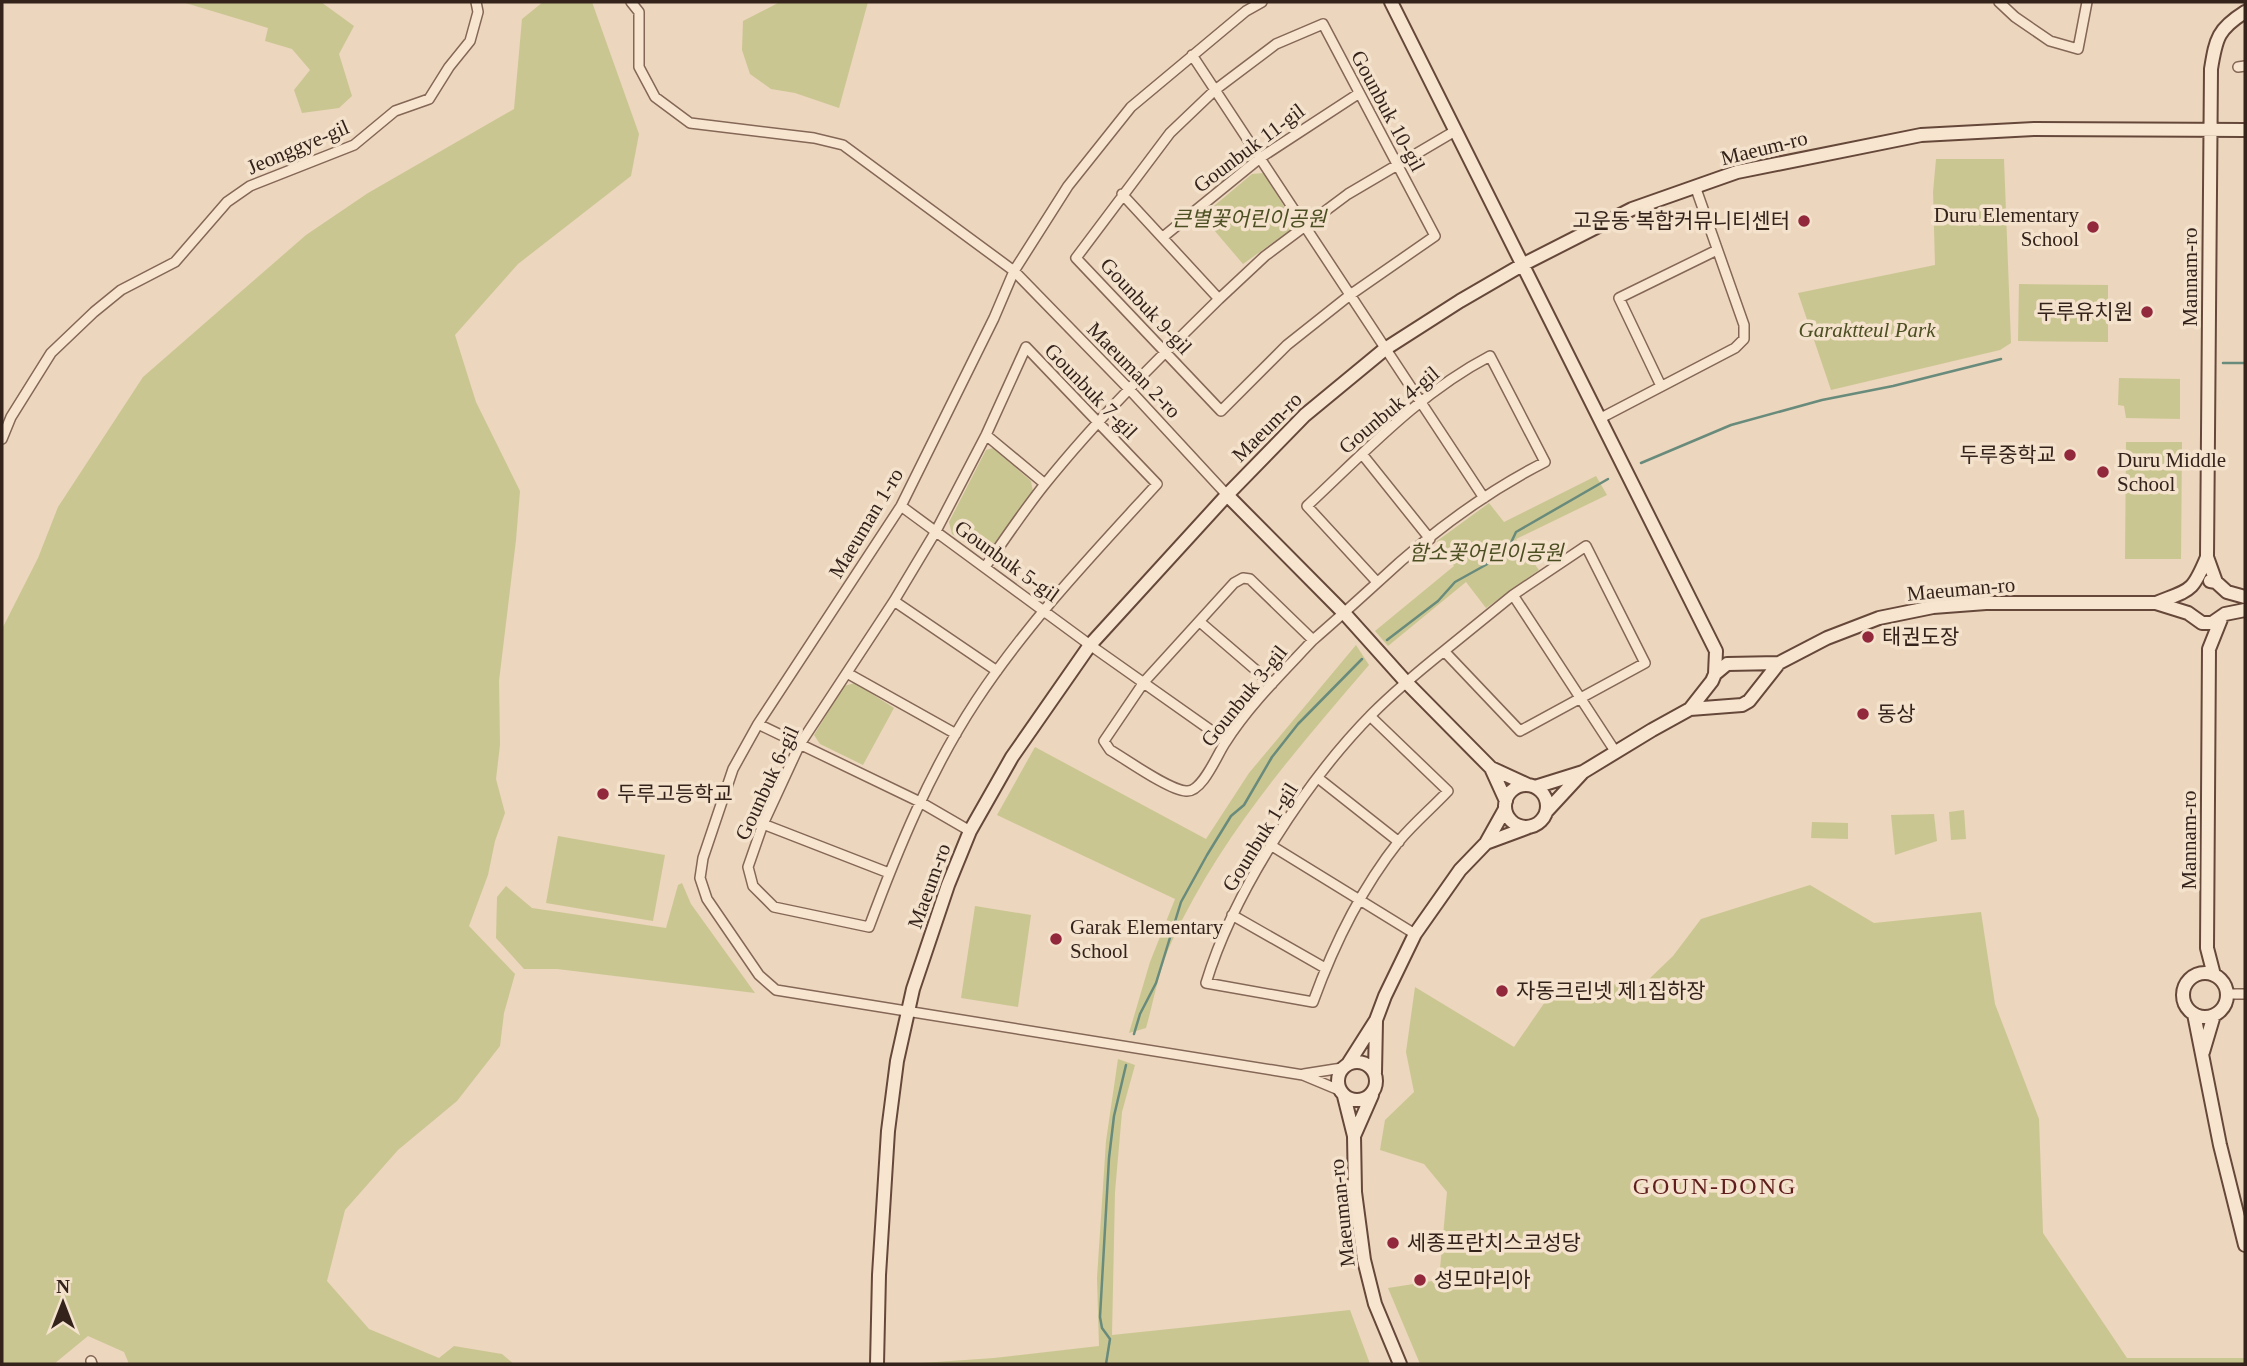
<svg xmlns="http://www.w3.org/2000/svg" width="2247" height="1366" font-family="'Times New Roman','Noto Sans KR',serif">
	<rect width="100%" height="100%" fill="#ecd6bd"/>
	<path fill="#cac692" d="M 182,2 L 321,2 L 354,26 L 339,54 L 352,96 L 339,108 L 302,113 L 294,90 L 310,70 L 292,49 L 265,41 L 268,28 Z
		M 543,2 L 592,2 L 639,134 L 631,176 L 518,264 L 455,335 L 476,402 L 520,491 L 516,540 L 499,681 L 500,745 L 496,779 L 505,813 L 495,841 L 488,875 L 469,926 L 515,974 L 504,1013 L 500,1046 L 457,1101 L 398,1150 L 345,1210 L 327,1281 L 369,1329 L 439,1358 L 454,1346 L 502,1354 L 514,1364 L 129,1364 L 124,1352 L 88,1336 L 54,1364 L 2,1364 L 2,629 L 38,558 L 58,507 L 143,377 L 306,235 L 368,193 L 514,109 L 522,19 Z
		M 780,2 L 868,2 L 839,108 L 795,93 L 771,89 L 750,74 L 742,50 L 743,21 Z
		M 1936,159 L 2004,159 L 2011,343 L 2000,350 L 1831,390 L 1798,293 L 1935,265 L 1933,192 Z
		M 1264,173 L 1290,216 L 1292,229 L 1243,264 L 1202,216 L 1252,174 Z
		M 2019,284 L 2108,285 L 2108,342 L 2018,341 Z
		M 2119,378 L 2180,379 L 2180,419 L 2126,418 L 2124,406 L 2118,405 Z
		M 2126,442 L 2182,442 L 2181,559 L 2125,559 Z
		M 993,448 L 1031,481 L 1033,492 L 992,547 L 979,551 L 952,534 L 949,522 L 986,450 Z
		M 1596,476 L 1607,495 L 1516,539 L 1539,570 L 1486,608 L 1466,582 L 1388,646 L 1375,631 L 1454,566 L 1437,541 L 1489,503 L 1504,522 Z
		M 1356,645 L 1369,665 C 1295,751 1220,837 1172,941 C 1159,968 1154,1000 1146,1028 L 1129,1033 L 1150,962 L 1175,899 L 997,815 L 1035,747 L 1206,839 L 1249,773 Z
		M 855,683 L 894,708 L 863,765 L 820,744 L 814,735 L 844,686 Z
		M 1964,810 L 1966,839 L 1951,840 L 1949,812 Z
		M 1934,814 L 1937,841 L 1895,855 L 1891,815 Z
		M 1812,822 L 1848,823 L 1848,839 L 1811,838 Z
		M 558,836 L 665,855 L 653,921 L 546,903 Z
		M 682,883 L 691,904 L 755,993 L 557,969 L 524,969 L 496,938 L 497,897 L 506,886 L 532,908 L 666,928 L 678,885 Z
		M 1810,885 L 1874,923 L 1981,912 L 1995,1004 L 2039,1119 L 2043,1233 L 2127,1358 L 2245,1358 L 2245,1364 L 1420,1364 L 1388,1288 L 1439,1280 L 1447,1192 L 1424,1164 L 1380,1150 L 1385,1120 L 1414,1092 L 1406,1052 L 1415,987 L 1514,1047 L 1556,986 L 1572,989 L 1647,981 L 1673,956 L 1701,919 Z
		M 975,906 L 1031,915 L 1018,1007 L 961,998 Z
		M 1118,1059 L 1135,1065 L 1122,1112 L 1115,1192 L 1112,1335 L 1350,1310 L 1370,1364 L 907,1364 L 994,1358 L 1099,1346 L 1097,1278 L 1106,1141 Z"/>
	<g fill="none" stroke-linecap="round" stroke-linejoin="round">
		<path stroke="#698b7c" stroke-width="2.5" d="M 2223,363 L 2245,363
			M 1641,463 L 1731,425 L 1822,400 L 1893,386 L 2001,359
			M 1387,640 L 1438,601 L 1455,582 L 1500,557 L 1509,547 L 1516,532 L 1608,479
			M 1134,1034 L 1140,1014 L 1156,983 L 1181,902 L 1207,855 L 1231,816 L 1244,805 L 1272,757 L 1298,724 L 1362,659
			M 1106,1364 L 1110,1339 L 1102,1328 L 1100,1317 L 1109,1158 L 1114,1116 L 1126,1065"/>
		<g stroke="#846757" stroke-width="12">
			<path id="street" d="M 631,2 L 639,12 L 639,67 L 655,97 L 690,123 L 814,138 L 843,145 L 1014,271 L 1129,389 L 1227,495
				M 1262,2 L 1246,11 L 1131,107 L 1068,186 L 1014,271 L 994,318 L 901,506 L 758,724 L 733,769 L 703,858 L 700,878 L 707,899 L 759,975 L 776,990 L 1303,1075 L 1339,1090
				M 1999,2 L 2015,17 L 2050,41 L 2078,49 L 2087,2
				M 1323,24 L 1435,236 L 1350,295 L 1287,345 L 1221,411 L 1076,258 L 1170,133 L 1215,90 L 1276,44 Z
				M 1192,55 L 1484,498
				M 2238,67 L 2245,66
				M 1122,194 L 1219,299 L 1265,256 L 1348,194 L 1455,131
				M 1163,237 L 1260,158 L 1358,94
				M 1026,347 L 1157,484 C 1093,554 1028,622 976,701 C 930,771 898,849 869,927 L 774,907 L 753,886 L 748,867 L 763,824 L 800,744 L 894,601 L 936,531 L 986,435 Z
				M 1661,386 L 1619,298 L 1717,250
				M 1599,419 L 1735,348 L 1744,339 L 1744,325 L 1695,186
				M 986,435 L 1045,484
				M 2,439 L 11,417 L 51,353 L 94,312 L 121,290 L 175,262 L 227,202 L 250,186 L 354,145 L 395,111 L 429,99 L 449,67 L 470,41 L 478,12 L 476,2
				M 1362,454 L 1430,539
				M 901,506 L 1090,645 L 1226,741
				M 1586,546 L 1645,663 L 1520,731 L 1444,651 L 1513,595 Z
				M 985,567 C 1005,539 1024,510 1045,484 C 1098,418 1159,358 1219,299
				M 1243,578 L 1250,579 L 1313,640 C 1283,672 1249,705 1225,743 C 1217,755 1202,793 1186,791 C 1169,790 1127,760 1110,750 L 1104,741 L 1144,682 L 1234,583 Z
				M 1513,595 L 1615,751
				M 894,601 L 997,671
				M 1200,622 L 1272,684
				M 1313,640 C 1335,621 1356,602 1378,582 C 1427,536 1484,493 1545,462 L 1490,356 C 1419,393 1365,452 1307,506 L 1377,582
				M 847,673 L 956,734
				M 1370,716 L 1448,791 C 1432,808 1414,823 1399,841 C 1361,889 1334,944 1313,1002 L 1206,983 C 1233,893 1306,781 1372,714 C 1395,691 1419,671 1444,651
				M 758,724 L 920,802 L 970,831
				M 1318,778 L 1399,842
				M 763,824 L 889,873
				M 1272,846 L 1415,934
				M 1232,915 L 1325,968
				M 2227,994 L 2245,994
				M 1304,1074 L 1342,1068
				M 91,1361 L 92,1364"/>
		</g>
		<g stroke="#65483a" stroke-width="16">
			<path id="secondary" d="M 1391,2 L 1716,651 L 1715,674
				M 1227,495 L 1345,614 L 1406,682 L 1491,768 L 1528,785
				M 2210,581 L 2216,582 L 2227,592 L 2245,597
				M 2216,582 L 2207,557 L 2211,69 C 2216,38 2218,29 2245,12
				M 2156,603 C 2191,589 2192,593 2207,557
				M 1690,709 L 1712,681 L 1715,674 L 1727,664 L 1779,663 L 1827,638 L 1879,618 L 1933,607 L 1986,603 L 2156,603 L 2188,613 L 2202,623 L 2212,623 L 2225,614 L 2245,610
				M 1491,768 L 1506,801
				M1505 806a21 21 0 1 1 42 0a21 21 0 1 1-42 0Z
				M 1535,787 L 1583,772
				M 1546,812 L 1583,772 L 1652,730 L 1690,709 L 1742,705 L 1749,701 L 1779,663
				M 1486,843 L 1529,827
				M2183 995a22 22 0 1 1 44 0a22 22 0 1 1-44 0Z
				M 2214,975 L 2207,948 L 2209,649 L 2221,619
				M 2194,1014 L 2220,1145 L 2245,1245
				M 2203,1052 L 2214,1015
				M1338 1081a19 19 0 1 1 38 0a19 19 0 1 1-38 0Z
				M 1348,1064 L 1376,1020 L 1385,996 L 1415,934 L 1460,870 L 1486,843 L 1505,809
				M 1375,1073 L 1376,1021
				M 1344,1096 L 1354,1136 L 1355,1192 L 1364,1260 L 1375,1304 L 1400,1364
				M 1354,1136 L 1372,1095
				M 877,1364 L 879,1275 L 888,1131 L 897,1061 L 913,989 L 948,885 L 970,831 L 1012,757 L 1090,645 L 1227,495 L 1305,415 L 1385,349 L 1460,301 L 1522,265 L 1632,209 L 1737,172 L 1921,135 L 2034,129 L 2245,130"/>
		</g>
		<use href="#street" stroke="#f8e5d0" stroke-width="9"/>
		<use href="#secondary" stroke="#f8e5d0" stroke-width="12"/>
	</g>
	<g fill="#91283c" stroke="#f4e2cd" stroke-width="2.5">
		<circle cx="1804" cy="221" r="7"/>
		<circle cx="2093" cy="227" r="7"/>
		<circle cx="2147" cy="312" r="7"/>
		<circle cx="2070" cy="455" r="7"/>
		<circle cx="2103" cy="472" r="7"/>
		<circle cx="1868" cy="637" r="7"/>
		<circle cx="1863" cy="714" r="7"/>
		<circle cx="603" cy="794" r="7"/>
		<circle cx="1056" cy="939" r="7"/>
		<circle cx="1502" cy="991" r="7"/>
		<circle cx="1393" cy="1243" r="7"/>
		<circle cx="1420" cy="1280" r="7"/>
	</g>
	<g text-anchor="middle" stroke-width="7" stroke-linejoin="round" paint-order="stroke">
		<g font-size="21" fill="#33231b" stroke="#f4e2cd">
			<text transform="translate(1388 111) rotate(62)" y="7">Gounbuk 10-gil</text>
			<text transform="translate(298 147) rotate(-23)" y="7">Jeonggye-gil</text>
			<text transform="translate(1249 148) rotate(-37)" y="7">Gounbuk 11-gil</text>
			<text transform="translate(1764 148) rotate(-14)" y="7">Maeum-ro</text>
			<text transform="translate(2190 277) rotate(-90)" y="7">Mannam-ro</text>
			<text transform="translate(1146 306) rotate(47)" y="7">Gounbuk 9-gil</text>
			<text transform="translate(1134 370) rotate(46)" y="7">Maeuman 2-ro</text>
			<text transform="translate(1091 391) rotate(46)" y="7">Gounbuk 7-gil</text>
			<text transform="translate(1389 410) rotate(-40)" y="7">Gounbuk 4-gil</text>
			<text transform="translate(1267 427) rotate(-45)" y="7">Maeum-ro</text>
			<text transform="translate(866 523) rotate(-59)" y="7">Maeuman 1-ro</text>
			<text transform="translate(1007 561) rotate(36)" y="7">Gounbuk 5-gil</text>
			<text transform="translate(1961 589) rotate(-5)" y="7">Maeuman-ro</text>
			<text transform="translate(1244 696) rotate(-51)" y="7">Gounbuk 3-gil</text>
			<text transform="translate(767 783) rotate(-65)" y="7">Gounbuk 6-gil</text>
			<text transform="translate(1260 837) rotate(-58)" y="7">Gounbuk 1-gil</text>
			<text transform="translate(2189 840) rotate(-90)" y="7">Mannam-ro</text>
			<text transform="translate(929 886) rotate(-70)" y="7">Maeum-ro</text>
			<text transform="translate(1342 1213) rotate(-96)" y="7">Maeuman-ro</text>
		</g>
		<g font-size="21" fill="#33231b" stroke="#f4e2cd" text-anchor="start">
			<text x="2079" y="222" text-anchor="end">Duru Elementary<tspan x="2079" dy="24">School</tspan></text>
			<text x="1790" y="228" text-anchor="end">고운동 복합커뮤니티센터</text>
			<text x="2133" y="319" text-anchor="end">두루유치원</text>
			<text x="2056" y="462" text-anchor="end">두루중학교</text>
			<text x="2117" y="467">Duru Middle<tspan x="2117" dy="24">School</tspan></text>
			<text x="1882" y="644">태권도장</text>
			<text x="1877" y="721">동상</text>
			<text x="617" y="801">두루고등학교</text>
			<text x="1070" y="934">Garak Elementary<tspan x="1070" dy="24">School</tspan></text>
			<text x="1516" y="998">자동크린넷 제1집하장</text>
			<text x="1407" y="1250">세종프란치스코성당</text>
			<text x="1434" y="1287">성모마리아</text>
		</g>
		<g font-size="21" font-style="italic" fill="#4c4f22" stroke="#f4e2cd">
			<text x="1249" y="226">큰별꽃어린이공원</text>
			<text x="1867" y="337">Garaktteul Park</text>
			<text x="1486" y="560">함소꽃어린이공원</text>
		</g>
		<g font-size="24" letter-spacing="2" fill="#5f1e1c" stroke="#f4e2cd">
			<text x="1715" y="1194">GOUN-DONG</text>
		</g>
	</g>
	<rect width="2247" height="1366" fill="none" stroke="#33231b" stroke-width="7"/>
	<g transform="translate(63 1303)" stroke="#f4e2cd" stroke-width="5" paint-order="stroke">
	<path d="M0-5L12 26L0 18L-12 26Z" fill="#33231b"/>
	<text y="-10" font-size="19" font-weight="bold" text-anchor="middle" fill="#33231b">N</text>
	</g>
</svg>
